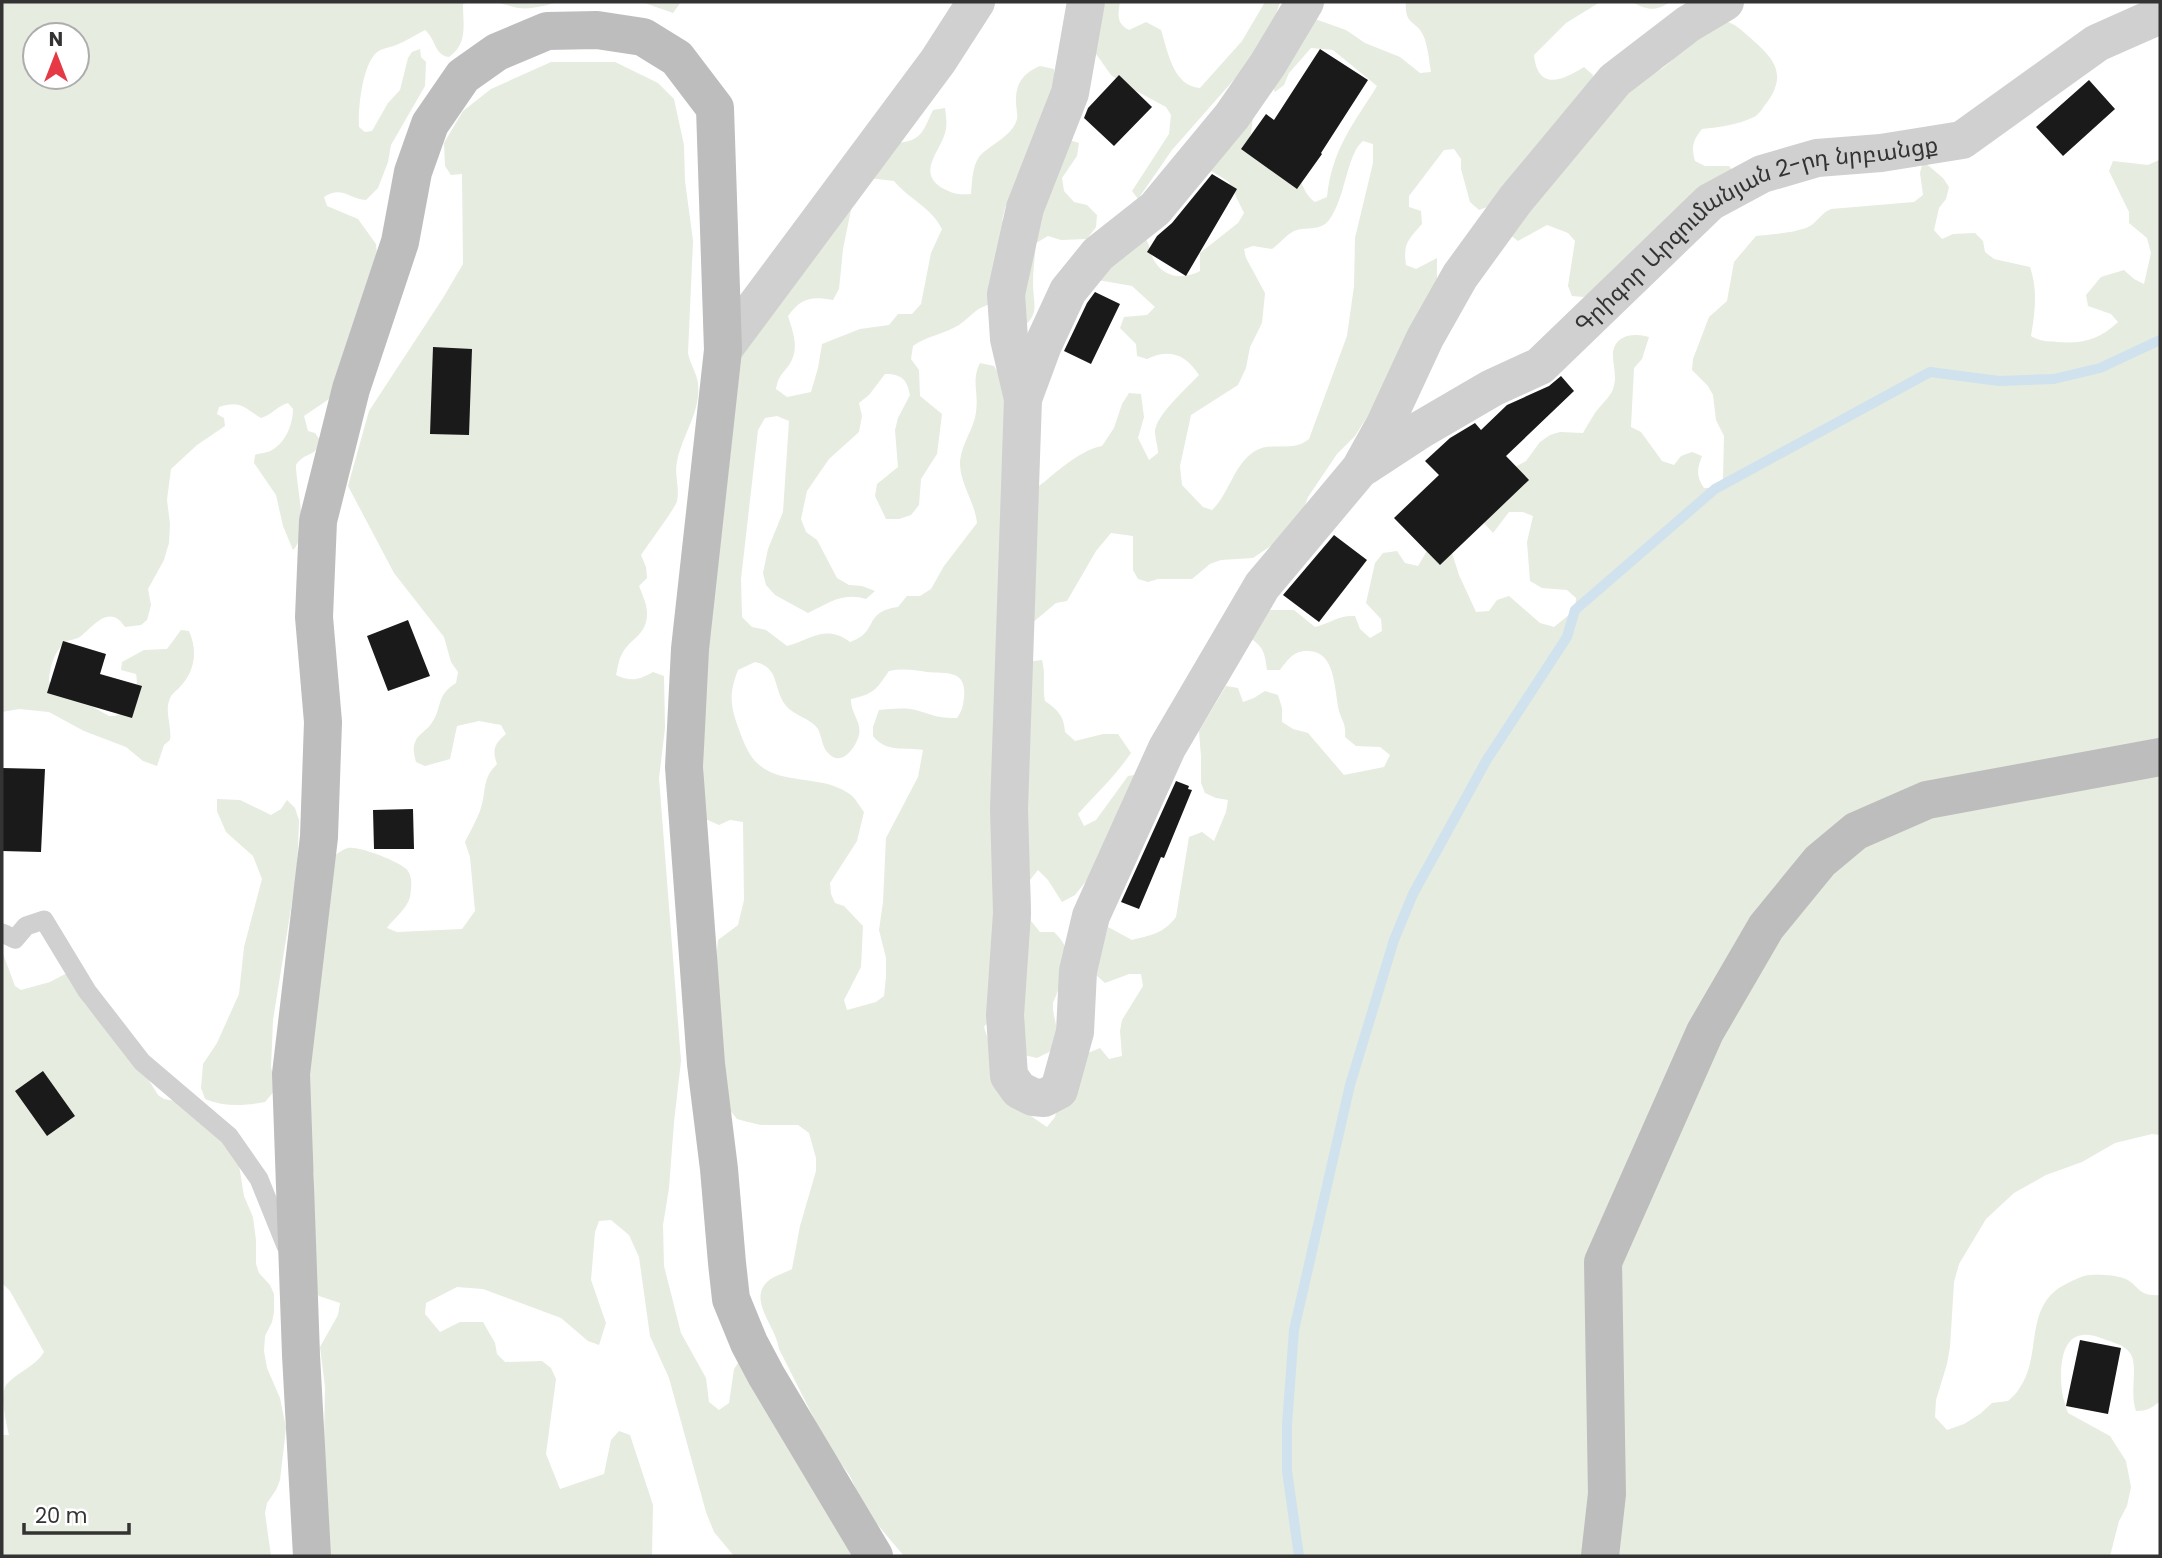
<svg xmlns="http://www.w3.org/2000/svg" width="2162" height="1558" font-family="Poppins,'Noto Sans Armenian',sans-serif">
	<rect width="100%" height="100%" fill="#fff"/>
	<path fill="#e6ecdf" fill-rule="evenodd" d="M 2,2 L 470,2 L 463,4 C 463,25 468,44 449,57 C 434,55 436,39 425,30 C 415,35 406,41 396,45 C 389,48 382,48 376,53 C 362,67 358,108 359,127 L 365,132 L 372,131 L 388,103 L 400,90 L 408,58 L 412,52 L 420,49 L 421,57 L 426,62 L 425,86 L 391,145 L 388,162 L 378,188 L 366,200 C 349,199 342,185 324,197 L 327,206 L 358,219 L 376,244 L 377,254 L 329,399 L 304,416 L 308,431 L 315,433 L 320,440 C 317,458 305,451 296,465 C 296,487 310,534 293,550 L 283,526 L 276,495 L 254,463 L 255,455 C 260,453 268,453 272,450 C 286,442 293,424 293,409 L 288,403 C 277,406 272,415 261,418 C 244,408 241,400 219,407 L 217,414 L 224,418 L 225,426 L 197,445 L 171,469 L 167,500 L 170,524 L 169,543 L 164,560 L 148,589 L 151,605 L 147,620 L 141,625 L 125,627 C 110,603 93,626 81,636 C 76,640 71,639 66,642 C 55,649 49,669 49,682 L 109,716 C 130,718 140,692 136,674 L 121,670 L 122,662 L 144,650 L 167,649 L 181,630 L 189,631 C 198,651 195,672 179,688 C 175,692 171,694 169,701 C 165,713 172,727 170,740 L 164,745 L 157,766 L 143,761 L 126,747 L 84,731 L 49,712 L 19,709 L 2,712 ZM 35,35 L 77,35 L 77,77 L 35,77 Z
		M 489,2 L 559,2 C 545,5 532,10 518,8 C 508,6 499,2 489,2 Z
		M 642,2 L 681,2 L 673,13 Z
		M 1107,2 L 1120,2 C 1118,15 1116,23 1129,30 L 1146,22 L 1161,30 C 1168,52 1173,86 1200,88 L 1242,41 L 1265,2 L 1280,2 L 1276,14 L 1245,67 L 1172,150 L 1138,199 L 1132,191 L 1169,134 L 1171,115 L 1166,107 L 1129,87 L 1111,75 L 1094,51 L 1104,5 Z
		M 1406,2 L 1600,2 L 1566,23 L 1534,55 C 1538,92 1563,80 1584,67 L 1593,75 L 1591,87 C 1614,83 1642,81 1663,68 C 1682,55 1693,23 1719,21 C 1731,20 1739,28 1747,35 C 1770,55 1789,71 1768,101 C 1763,107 1760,114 1754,117 C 1737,125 1720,127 1702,129 C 1693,140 1691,147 1695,161 L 1705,166 L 1729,166 L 1737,176 L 1584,297 L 1572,296 L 1568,286 L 1575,241 L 1568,233 L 1547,225 L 1518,241 L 1509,234 L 1490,206 L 1479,210 L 1470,202 L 1461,169 L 1461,159 L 1454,149 L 1444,150 L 1409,196 L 1409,207 L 1421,211 L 1422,224 C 1408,240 1403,243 1406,265 L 1416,269 L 1437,258 L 1437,282 L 1367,417 L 1355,436 L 1337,454 L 1308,497 L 1304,508 L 1282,538 L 1253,558 L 1221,560 L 1210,564 L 1192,579 L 1158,579 L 1148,582 L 1138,579 L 1133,570 L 1133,536 L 1111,533 L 1096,551 L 1067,601 L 1056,603 L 1031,624 L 1038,487 C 1057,472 1078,451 1102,446 L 1114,428 L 1122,404 L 1129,393 L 1141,394 L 1144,417 L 1138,438 L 1149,460 L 1158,453 C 1158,446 1155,439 1155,432 C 1155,416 1188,387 1199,375 C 1186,355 1170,348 1147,359 L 1137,356 L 1136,344 L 1120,328 L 1124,317 L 1147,315 L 1155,307 L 1132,286 L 1098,280 L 1141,232 C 1152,245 1148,251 1155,262 C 1166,279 1185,279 1200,271 L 1200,253 L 1238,223 L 1244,213 L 1229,182 L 1210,170 L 1253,118 L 1250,140 C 1264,151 1282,162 1295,175 C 1306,186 1302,192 1315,202 L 1327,197 C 1332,149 1353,125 1377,86 L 1333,50 L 1311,48 L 1289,73 L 1284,85 L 1275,92 L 1270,82 L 1312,18 L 1346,30 L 1365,43 L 1400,57 L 1420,73 L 1431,72 C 1429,60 1428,47 1424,37 C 1417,20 1404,26 1406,2 ZM 1363,141 L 1373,144 L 1373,163 L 1355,238 L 1354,286 L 1347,336 L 1309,439 C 1292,453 1272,441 1255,451 C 1233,465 1230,493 1212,510 L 1203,507 L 1182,485 L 1180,466 L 1191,415 L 1238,385 L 1246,368 L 1250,347 L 1262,323 L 1265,293 L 1246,258 L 1244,249 L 1253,246 L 1272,249 C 1279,244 1286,235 1294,231 C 1306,226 1320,232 1329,220 C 1345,200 1347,153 1363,141 Z
		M 1632,2 L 1670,2 C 1655,12 1647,10 1632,2 Z
		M 551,62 L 615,62 L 658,83 L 674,99 L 684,145 L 685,181 L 693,241 L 688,353 C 690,364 697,373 698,384 C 701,412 682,435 677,462 C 674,475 680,488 677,501 C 676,507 647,546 641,555 L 646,567 L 647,578 L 639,586 C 642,594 647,604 647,613 C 647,633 635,636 625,649 C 619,657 618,666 616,675 C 631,682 639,680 653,672 L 664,676 L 665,728 L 659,778 L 681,1061 L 674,1122 L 669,1188 L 663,1225 L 664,1266 L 681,1333 L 706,1378 L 709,1402 L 719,1410 L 729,1403 L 734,1369 L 740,1360 L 857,1556 L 734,1556 L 714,1532 L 706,1512 L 669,1378 L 650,1336 L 639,1257 L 629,1235 L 611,1220 L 599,1221 L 595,1232 L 591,1280 L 606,1323 L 599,1345 L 588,1341 L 561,1318 L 483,1289 L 457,1287 L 426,1303 L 425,1314 L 440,1332 L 460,1322 L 483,1322 L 495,1343 L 497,1354 L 505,1362 L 542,1361 L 551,1368 L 556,1379 L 546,1454 L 560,1489 L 604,1474 L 611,1440 L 619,1431 L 630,1435 L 653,1505 L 652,1556 L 329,1556 L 329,1518 L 323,1494 L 325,1387 L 320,1347 L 338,1315 L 340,1303 L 319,1296 L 313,1289 L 314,1174 L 305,1141 L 298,1072 L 329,859 C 335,856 342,849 348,848 C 358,845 404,863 408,871 C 413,878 411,889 410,897 C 407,909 393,919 387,928 L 397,932 L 462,929 L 475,911 L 470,857 L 465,842 C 470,832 476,821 480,811 C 487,791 481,780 497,764 C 492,750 494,744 506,734 L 501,725 L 479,721 L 457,726 L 450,759 L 425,766 L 416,762 C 414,754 412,748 416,740 C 419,734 427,730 431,724 C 443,708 435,696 456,683 L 458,672 L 451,662 L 444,637 L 394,573 L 348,486 L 369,411 L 443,298 L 463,264 L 462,174 L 451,175 L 445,166 L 444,143 L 463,111 L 491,89 Z
		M 1040,66 L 1054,69 L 1055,82 L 1005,208 L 1002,221 L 1066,139 L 1079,143 L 1077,156 L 1062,178 L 1064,191 L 1074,202 L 1087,205 L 1097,215 L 1096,227 L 1087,239 L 1061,240 L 1048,236 L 1036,243 C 1035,256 1033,270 1033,283 C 1033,305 1041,315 1020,329 L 991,304 C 975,308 972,316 959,325 C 944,334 927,336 913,346 L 911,359 L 919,370 L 920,396 L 942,414 L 937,454 L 921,479 L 919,505 L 911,515 L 899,519 L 886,519 L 875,496 L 877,484 L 898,467 L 895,430 L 898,418 L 910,395 C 907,379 901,374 885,374 L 869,395 L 859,403 L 862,416 L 859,432 L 829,459 L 807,491 L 801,519 L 806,532 L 817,540 L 837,578 L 849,585 L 862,586 L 875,591 L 866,599 C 842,592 829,603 808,613 L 775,595 L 766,585 L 763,573 L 768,549 L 783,512 L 789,421 L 777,416 L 765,418 L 758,430 L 741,579 L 742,617 L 752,627 L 766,630 L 787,646 C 812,639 826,624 850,642 C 880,632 862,612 898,607 L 907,596 L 920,596 L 931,589 L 944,566 L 977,523 C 975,503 961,485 960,465 C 960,445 974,430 976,412 C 979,393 971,381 980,363 L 994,366 L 1001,377 L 1011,419 L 1026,662 L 1042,660 C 1046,675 1042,686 1045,701 C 1058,710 1064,716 1065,732 L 1075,741 L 1103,734 L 1118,734 L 1131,753 C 1116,775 1097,793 1078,814 L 1084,826 L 1096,820 L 1128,776 L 1141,774 L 1094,871 L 1075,895 L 1062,902 L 1048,880 L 1038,870 L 1030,880 L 1031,921 L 1040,932 L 1054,932 C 1076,953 1067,967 1057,993 C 1056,996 1054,1000 1053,1003 C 1052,1016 1059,1029 1058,1042 L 1049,1052 L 1037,1058 L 1024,1055 L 999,1006 L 984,1027 L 1007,1100 L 1047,1127 L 1055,1117 L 1058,1104 L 1088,1053 L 1100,1048 L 1109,1059 L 1122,1056 L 1120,1031 L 1122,1020 L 1143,986 L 1141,974 L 1129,974 L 1105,983 L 1096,975 L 1108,927 L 1132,940 C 1151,935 1163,934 1176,917 L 1189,837 L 1202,832 L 1214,841 L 1226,812 L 1228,800 L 1216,798 L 1205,793 L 1201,783 L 1201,757 L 1199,731 L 1226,686 L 1238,688 L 1243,702 L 1254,698 L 1265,691 L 1278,695 L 1282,708 L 1282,722 L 1293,729 L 1308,733 L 1344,775 L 1384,767 L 1390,755 L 1380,747 L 1356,746 L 1345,737 C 1346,724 1343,723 1339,711 C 1334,689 1336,649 1306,651 C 1293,651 1287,661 1280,670 L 1267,670 C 1265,654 1264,647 1250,638 L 1267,610 L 1294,610 L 1315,627 C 1331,623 1338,615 1355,616 L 1360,629 L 1370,638 L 1382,631 L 1381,619 L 1366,603 L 1375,563 L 1383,553 L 1397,551 L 1405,563 L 1418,566 L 1431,544 L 1451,550 L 1459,575 L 1476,612 L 1489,611 L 1497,600 L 1509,596 L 1540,623 L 1554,627 L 1575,610 L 1576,598 L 1567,590 L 1542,588 L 1530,581 L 1527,542 L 1533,516 L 1523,512 L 1509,512 L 1493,533 L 1484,523 L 1488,482 L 1526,461 L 1540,442 L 1550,435 L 1560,432 L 1583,433 C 1587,426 1591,419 1595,413 C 1601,404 1612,396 1614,386 C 1617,374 1612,362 1613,352 C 1616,334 1635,333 1649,337 L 1642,359 L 1634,368 L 1631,427 L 1641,432 L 1662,461 L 1674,465 L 1681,456 L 1692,452 L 1702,456 C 1697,469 1696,476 1704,488 L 1715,488 L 1723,480 L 1724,436 L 1716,420 L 1713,395 L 1708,386 L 1692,370 L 1693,359 L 1709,317 L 1727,301 L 1734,262 L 1756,236 C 1771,234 1802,233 1813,224 C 1820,218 1821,214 1831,209 L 1914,202 L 1923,195 L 1920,173 L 1923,161 L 1943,178 L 1949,187 L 1946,199 L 1939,208 L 1934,230 L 1942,239 L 1953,234 L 1975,233 L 1983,241 L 1985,252 L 1994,259 L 2030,267 C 2038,291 2035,311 2031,336 C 2041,342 2046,341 2057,342 C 2082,344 2099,340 2118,322 L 2111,314 L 2088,306 L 2086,295 L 2101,277 L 2124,270 L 2134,279 L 2144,284 L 2151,253 L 2147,238 L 2129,223 L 2129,212 L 2109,171 L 2113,161 L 2148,165 L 2159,160 L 2160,154 L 2160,1135 L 2152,1134 L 2115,1143 L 2082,1162 L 2046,1175 L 2014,1193 L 1986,1219 L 1959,1264 L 1954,1282 L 1950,1347 L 1947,1364 L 1936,1400 L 1935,1417 L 1947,1430 L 1964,1424 L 1980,1414 L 1992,1403 L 2008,1401 C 2012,1397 2016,1394 2019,1389 C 2044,1354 2021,1303 2070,1282 C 2076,1279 2084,1275 2090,1275 C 2099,1274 2115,1275 2123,1278 C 2140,1284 2136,1297 2160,1295 L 2160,1401 C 2152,1408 2147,1411 2136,1411 C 2129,1392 2139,1366 2130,1353 C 2124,1344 2111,1342 2101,1338 C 2061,1323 2059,1364 2062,1392 C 2063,1399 2066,1406 2068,1413 L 2110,1436 L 2126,1461 L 2131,1487 L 2127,1506 L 2119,1521 L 2110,1556 L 904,1556 L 866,1511 L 850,1476 L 827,1444 L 779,1349 C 776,1326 748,1301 767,1282 C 773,1276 785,1273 792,1269 L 800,1226 L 816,1171 L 816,1158 L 809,1133 L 798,1125 L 761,1125 L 748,1122 L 737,1119 L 729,1109 L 714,983 L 718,940 L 738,925 L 744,900 L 743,822 L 730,820 L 719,825 L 703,818 L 704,590 L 735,359 L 854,195 L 843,249 L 839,289 L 833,300 C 811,296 801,298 788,316 C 793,332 800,349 789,365 C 781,376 779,375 776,389 L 787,397 L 811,392 L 818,368 L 822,344 L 860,329 L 889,325 L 898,314 L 912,314 L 921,304 L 931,253 L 942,229 C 932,208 909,199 894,181 L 869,178 L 897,143 C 922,141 923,131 933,110 L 945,108 C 946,117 948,126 944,136 C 937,155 917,174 944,189 C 954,194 960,195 971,194 C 972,182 972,167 979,157 C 989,145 1013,136 1017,119 C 1018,115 1016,107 1016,103 C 1015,84 1023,73 1040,66 ZM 755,662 C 779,667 773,686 784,703 C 791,715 811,718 818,729 C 822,737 822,748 829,754 C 842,767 856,747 859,735 C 862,722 850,712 851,699 C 875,693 875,691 889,671 C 903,668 914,670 927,672 C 947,674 967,669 964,698 C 963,706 962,711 957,718 C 938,718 936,716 919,711 C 906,707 892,709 879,710 L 873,727 L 873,736 C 886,753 905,747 923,750 L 918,777 L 886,838 L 883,902 L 879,930 L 886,958 L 886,977 L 884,996 L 876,1002 L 847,1010 L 844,1000 L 861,967 L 863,926 L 844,906 L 835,903 L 831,894 L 830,883 L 857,841 L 864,812 C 860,807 856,799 851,795 C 824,773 779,787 755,761 C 747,752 742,738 738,727 C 730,704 729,693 738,670 Z
		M 217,799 L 240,800 L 271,815 L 281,809 L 287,800 L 295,808 L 299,820 L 297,871 L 273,1020 L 271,1067 L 276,1089 L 265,1102 C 244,1106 225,1107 205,1099 L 201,1088 L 203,1064 L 217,1043 L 239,994 L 244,947 L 262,879 L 253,856 L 226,832 L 217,811 Z
		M 2,951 L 15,986 L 21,990 L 50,982 L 67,973 L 84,987 L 84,1003 L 148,1079 L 158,1095 L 164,1099 L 181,1102 L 237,1153 L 244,1196 L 253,1217 L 256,1240 L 256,1264 L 259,1273 L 270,1285 L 274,1294 L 274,1312 L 272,1322 L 265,1336 L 264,1351 L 267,1368 L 280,1398 L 286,1428 L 280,1480 L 276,1490 L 267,1503 L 265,1513 L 271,1556 L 2,1556 L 2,1435 L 9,1435 C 6,1422 0,1396 6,1385 C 17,1372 35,1367 44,1352 L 10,1291 L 2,1283 Z"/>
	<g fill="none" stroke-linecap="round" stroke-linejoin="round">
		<path stroke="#cfe2ee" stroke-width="10" d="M 1299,1556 L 1287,1471 L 1287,1425 L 1294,1330 L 1350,1085 L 1394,940 L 1413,894 L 1486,761 L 1567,637 L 1575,610 L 1715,489 L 1930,372 L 1999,381 L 2054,379 L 2100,368 L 2160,340"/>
	</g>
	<path fill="#1a1a1a" d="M 1320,49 L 1368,80 L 1321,153 L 1322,154 L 1297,189 L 1241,149 L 1266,114 L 1274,120 Z
		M 1119,75 L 1152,107 L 1114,146 L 1084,118 L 1088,108 Z
		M 2089,80 L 2115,109 L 2063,156 L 2036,127 Z
		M 1212,174 L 1237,189 L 1186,276 L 1147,252 L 1157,236 L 1172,223 Z
		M 1095,292 L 1120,304 L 1091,364 L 1064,351 L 1087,303 Z
		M 433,347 L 472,349 L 469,435 L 430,434 Z
		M 1561,376 L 1574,391 L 1506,456 L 1529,480 L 1440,565 L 1394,518 L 1439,475 L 1425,461 L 1450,438 L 1475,423 L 1481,430 L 1507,405 L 1549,386 Z
		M 1334,535 L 1367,560 L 1319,622 L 1283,595 Z
		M 408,620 L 430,676 L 388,691 L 367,636 Z
		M 63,641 L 106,654 L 100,674 L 142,686 L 132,718 L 47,693 Z
		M 2,768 L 45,769 L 41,852 L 2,851 Z
		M 1176,781 L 1189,786 L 1188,789 L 1192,790 L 1164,858 L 1161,857 L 1139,909 L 1121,902 Z
		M 413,809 L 414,849 L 374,849 L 373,810 Z
		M 43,1071 L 75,1116 L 47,1136 L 15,1091 Z
		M 2080,1340 L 2121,1348 L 2108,1414 L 2066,1406 Z"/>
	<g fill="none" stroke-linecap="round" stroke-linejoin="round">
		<path stroke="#d0d0d0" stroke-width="19" d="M 2,933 L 15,939 L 26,926 L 44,920 L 87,991 L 142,1062 L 229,1136 L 259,1179 L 286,1246"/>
		<g stroke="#d0d0d0" stroke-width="38">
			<path d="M 1305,2 L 1268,64 L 1232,116 L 1155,209 L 1098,254 L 1068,291 L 1043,345 L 1023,399 L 1009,809 L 1012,913 L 1005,1015 L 1009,1076 L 1019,1090 L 1033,1097 L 1044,1098 L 1059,1090 L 1075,1032 L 1078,971 L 1091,916 L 1167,748 L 1262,586 L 1360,469 L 1385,424 L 1425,338 L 1460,276 L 1516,199 L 1615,80 L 1688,24 L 1725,2"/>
			<path d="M 723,350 L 938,61 L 976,2"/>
			<path d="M 1023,399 L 1009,339 L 1006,294 L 1025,208 L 1070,93 L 1086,2"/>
			<path id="s1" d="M 1365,466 L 1420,430 L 1492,388 L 1540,366 L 1710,202 L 1762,174 L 1817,158 L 1881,153 L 1962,140 L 2097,43 L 2160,15"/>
		</g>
		<path stroke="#bdbdbd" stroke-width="38" d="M 312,1556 L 301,1355 L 291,1074 L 319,837 L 323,722 L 314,617 L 318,521 L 351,389 L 400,242 L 413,172 L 430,124 L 463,76 L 497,52 L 547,31 L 597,30 L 643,37 L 677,58 L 715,108 L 723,350 L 690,649 L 684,767 L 706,1064 L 719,1169 L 727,1263 L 731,1299 L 749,1343 L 766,1375 L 874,1556
			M 1600,1556 L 1607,1494 L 1603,1262 L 1705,1032 L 1766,927 L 1820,861 L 1856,831 L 1927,800 L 2160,757"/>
	</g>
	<g text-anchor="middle" stroke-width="7" stroke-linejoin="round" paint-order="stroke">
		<g font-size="23" fill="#333" stroke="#fff">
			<text dy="8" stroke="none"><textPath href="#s1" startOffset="466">Գրիգոր Արզումանյան 2-րդ նրբանցք</textPath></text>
		</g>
	</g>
	<rect width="2162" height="1558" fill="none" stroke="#333333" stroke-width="7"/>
	<g transform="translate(56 56)"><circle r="33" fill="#ffffff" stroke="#adadad" stroke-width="2"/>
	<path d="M0-5L12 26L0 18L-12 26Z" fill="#e63946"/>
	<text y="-10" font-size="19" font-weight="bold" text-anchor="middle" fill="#333333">N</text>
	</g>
	<path d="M24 1523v10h105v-10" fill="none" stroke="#333333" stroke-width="3.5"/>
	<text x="35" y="1523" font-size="21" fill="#333333" stroke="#ffffff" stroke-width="5" paint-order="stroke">20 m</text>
</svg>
